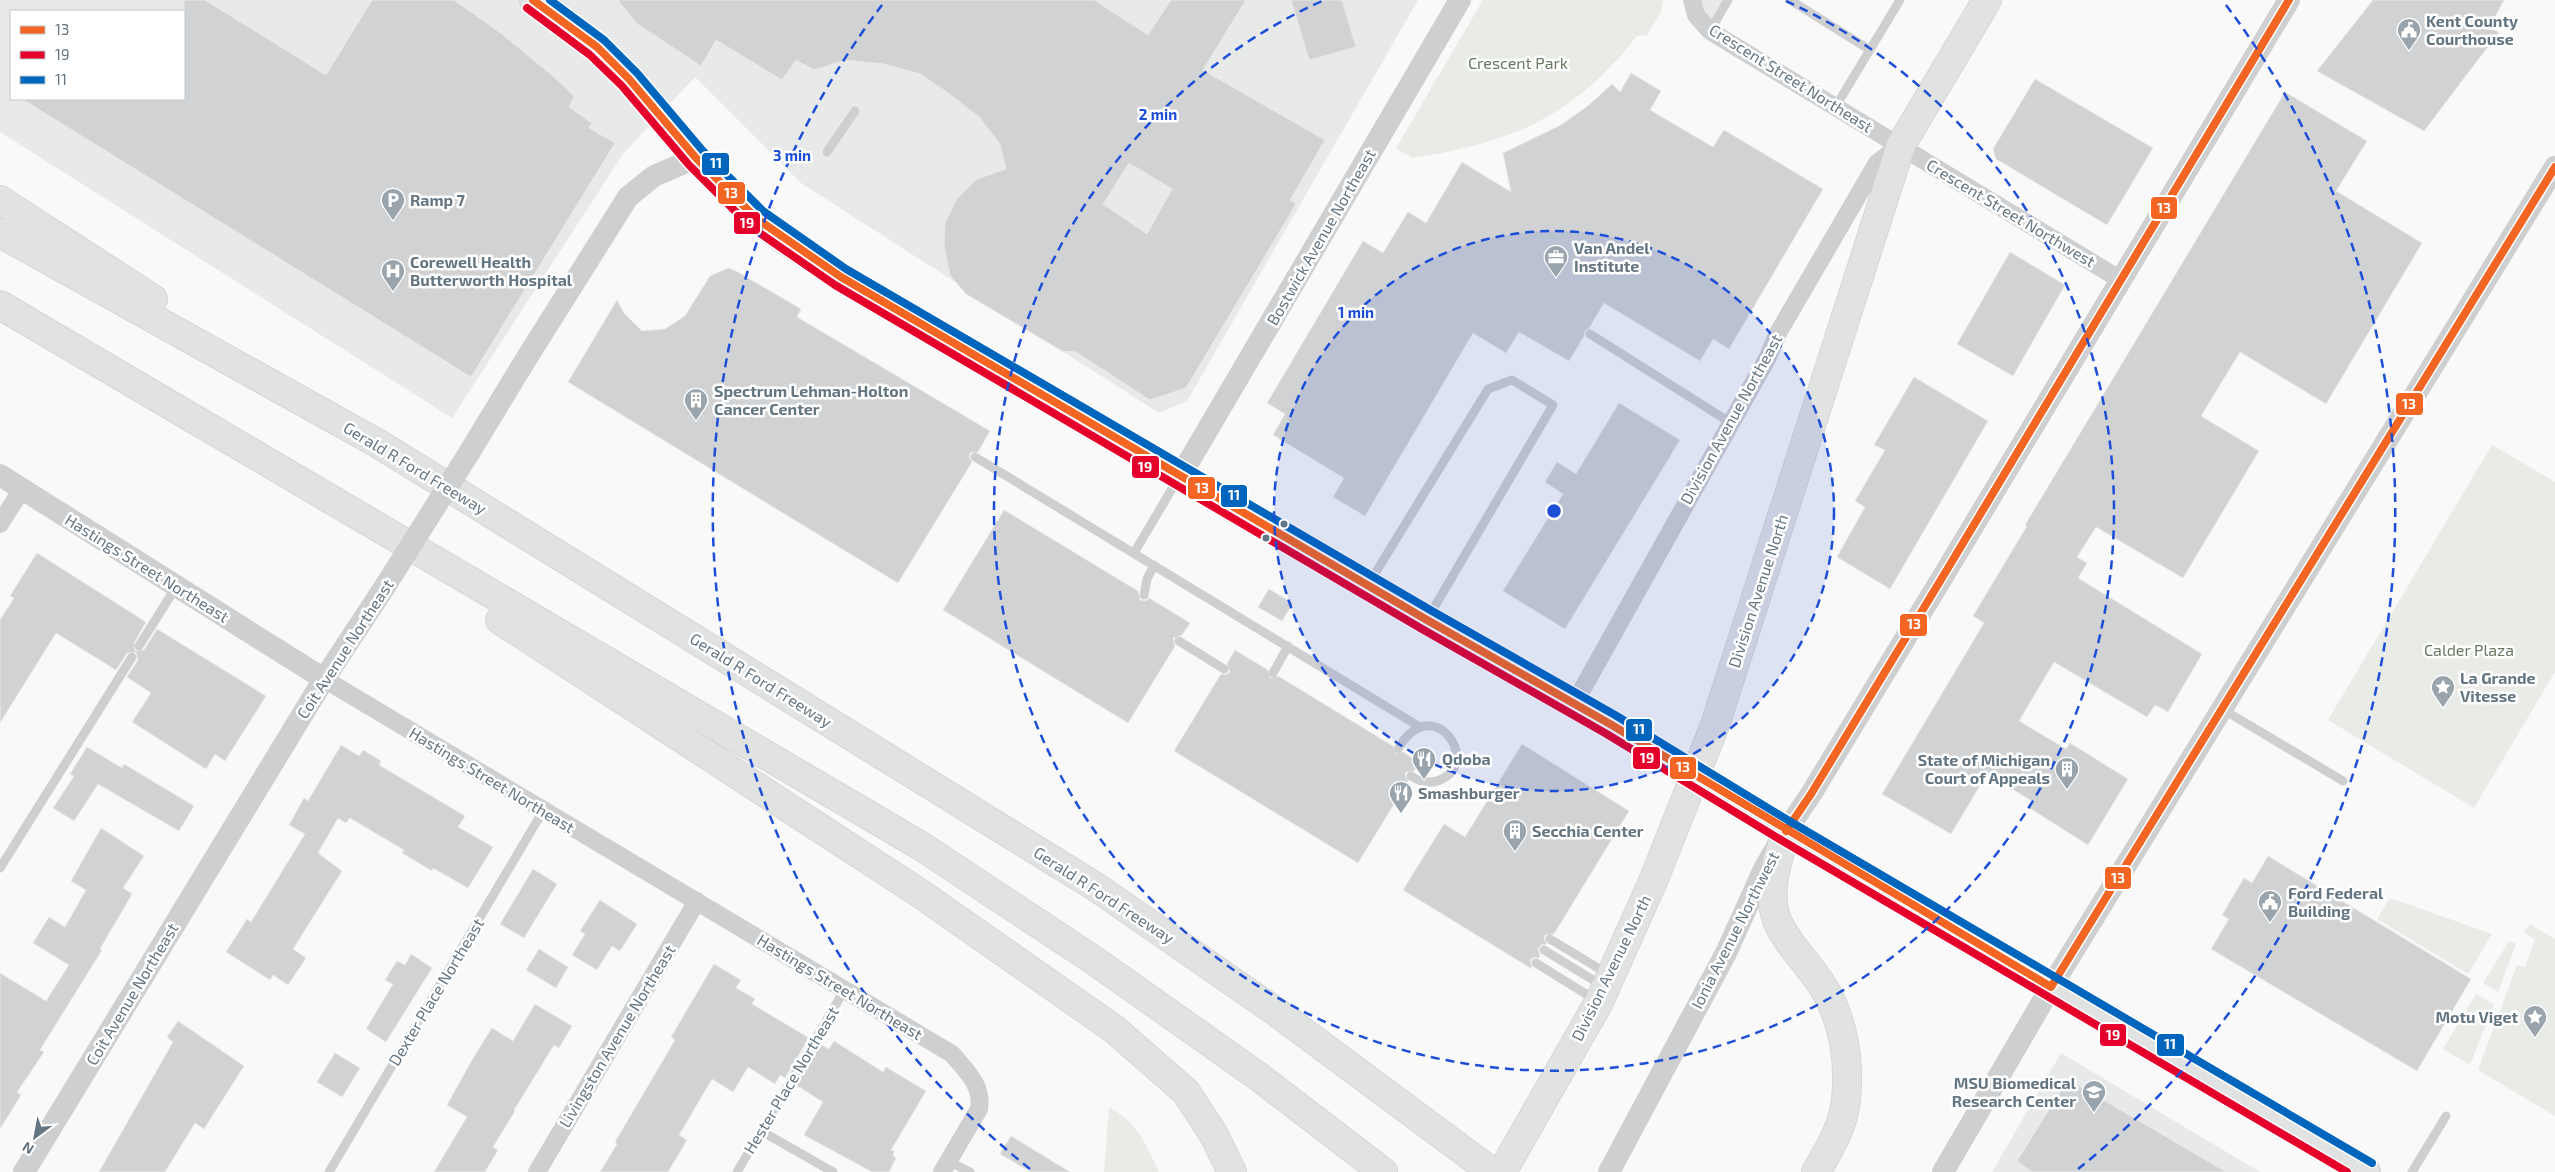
<svg xmlns="http://www.w3.org/2000/svg" width="2555" height="1172" font-family="'Exo 2',sans-serif">
	<rect width="100%" height="100%" fill="#f9f9f9"/>
	<path fill="#e8e9e9" fill-rule="evenodd" d="M 0,0 L 1418,0 L 1187,401 L 1159,413 L 801,183 L 695,77 L 623,154 L 452,418 L 0,132 ZM 11,11 L 184,11 L 184,99 L 11,99 Z
		M 1692,0 L 1728,0 L 1710,31 Z
		M 2061,1053 L 2260,1172 L 1992,1172 Z"/>
	<path fill="#e8ebe6" d="M 1483,0 L 1663,0 L 1661,12 L 1647,35 L 1637,36 C 1573,117 1512,143 1412,158 L 1396,148 Z
		M 2492,445 L 2555,482 L 2555,672 L 2474,808 L 2328,720 Z
		M 2390,898 L 2492,934 L 2468,974 L 2377,919 Z
		M 2530,924 L 2555,939 L 2555,1116 L 2478,1070 L 2517,965 L 2525,967 L 2535,940 L 2524,932 Z
		M 2509,941 L 2516,944 L 2498,992 L 2483,983 Z
		M 2476,994 L 2494,1004 L 2470,1065 L 2443,1049 Z
		M 1109,1107 C 1139,1125 1145,1142 1159,1172 L 1104,1172 Z"/>
	<path fill="#d0d2d3" stroke="#e8e8e8" fill-rule="evenodd" d="M 184,0 L 205,0 L 326,75 L 372,0 L 454,0 L 502,34 L 554,77 L 574,96 L 569,107 L 592,123 L 589,128 L 615,143 L 471,377 L 22,99 L 184,99 Z
		M 618,0 L 1094,0 L 1148,35 L 1171,0 L 1246,0 L 1203,70 L 1325,140 L 1290,200 L 1296,204 L 1186,388 L 1150,400 L 1076,352 L 1062,351 L 966,294 L 950,275 L 944,246 L 945,223 L 956,200 L 977,179 L 1006,169 L 1000,144 L 979,117 L 944,90 L 920,74 L 884,64 L 845,60 L 814,70 L 796,60 L 782,80 L 716,40 L 701,66 L 636,23 ZM 1129,163 L 1172,189 L 1147,234 L 1103,204 Z
		M 1291,0 L 1342,0 L 1356,47 L 1309,60 Z
		M 2373,0 L 2504,0 L 2489,28 L 2499,32 L 2424,131 L 2317,71 Z
		M 1631,73 L 1661,91 L 1650,110 L 1713,147 L 1724,130 L 1823,189 L 1729,349 L 1713,339 L 1700,361 L 1604,303 L 1589,328 L 1585,331 L 1584,336 L 1569,361 L 1519,332 L 1506,353 L 1473,333 L 1365,516 L 1333,497 L 1344,478 L 1273,435 L 1285,414 L 1267,403 L 1363,241 L 1383,253 L 1408,212 L 1426,223 L 1462,162 L 1511,192 L 1503,153 L 1561,125 L 1589,105 L 1612,84 L 1620,92 Z
		M 2035,79 L 2153,148 L 2107,225 L 1996,159 L 1993,149 Z
		M 2285,92 L 2367,141 L 2336,191 L 2422,243 L 2326,404 L 2240,352 L 2201,416 L 2259,451 L 2183,578 L 2096,527 L 2077,557 L 2087,563 L 2078,578 L 2202,654 L 2168,712 L 2155,705 L 2147,717 L 2054,662 L 2019,721 L 2066,749 L 2070,743 L 2128,779 L 2088,845 L 2028,807 L 2032,801 L 1987,774 L 1951,834 L 1882,794 L 1984,623 L 1973,616 L 2027,526 L 2025,525 Z
		M 2010,252 L 2065,285 L 2013,376 L 1957,344 Z
		M 728,268 L 736,271 L 801,309 L 797,317 L 990,431 L 978,452 L 970,453 L 969,457 L 972,462 L 898,583 L 568,382 L 617,300 L 624,313 L 642,331 L 665,329 L 685,316 L 710,276 Z
		M 1914,377 L 1988,421 L 1890,589 L 1837,557 L 1865,507 L 1855,501 L 1885,450 L 1874,445 Z
		M 1619,403 L 1680,440 L 1565,629 L 1503,591 L 1563,494 L 1545,482 L 1557,462 L 1576,474 Z
		M 1004,510 L 1138,591 L 1140,600 L 1146,601 L 1149,598 L 1190,623 L 1182,635 L 1173,638 L 1175,646 L 1128,723 L 943,610 Z
		M 37,553 L 146,622 L 134,643 L 135,651 L 144,650 L 157,629 L 266,696 L 225,761 L 215,754 L 206,769 L 132,722 L 151,693 L 127,677 L 138,660 L 136,652 L 127,653 L 116,670 L 56,633 L 0,723 L 0,620 L 14,598 L 10,596 Z
		M 1269,589 L 1293,603 L 1282,621 L 1258,607 Z
		M 1235,650 L 1268,670 L 1270,678 L 1278,676 L 1393,746 L 1395,754 L 1403,752 L 1419,762 L 1414,771 L 1406,772 L 1405,776 L 1408,781 L 1358,863 L 1174,751 L 1221,674 L 1226,675 L 1230,672 L 1227,664 Z
		M 1522,744 L 1629,811 L 1554,934 L 1545,935 L 1544,939 L 1547,944 L 1541,945 L 1538,949 L 1540,955 L 1539,958 L 1534,957 L 1530,960 L 1532,969 L 1403,890 L 1444,824 L 1465,837 Z
		M 341,745 L 359,756 L 363,750 L 381,761 L 379,765 L 465,816 L 458,827 L 493,847 L 468,888 L 433,868 L 432,871 L 402,853 L 404,850 L 350,818 L 346,823 L 338,818 L 318,853 L 342,871 L 293,949 L 306,958 L 288,985 L 273,975 L 270,980 L 226,952 L 247,919 L 251,922 L 305,834 L 289,825 L 304,798 L 308,801 Z
		M 87,747 L 122,768 L 124,764 L 194,806 L 179,831 L 98,784 L 74,821 L 53,808 L 74,776 L 70,774 Z
		M 101,828 L 144,856 L 123,888 L 132,894 L 100,949 L 102,950 L 40,1050 L 44,1052 L 17,1092 L 21,1095 L 0,1129 L 0,973 L 46,1001 L 69,965 L 33,943 L 49,917 L 65,927 L 86,890 L 71,881 Z
		M 2268,856 L 2471,979 L 2417,1071 L 2211,949 L 2229,919 L 2222,915 L 2244,878 L 2252,883 Z
		M 533,869 L 557,884 L 524,938 L 500,924 Z
		M 600,900 L 637,924 L 620,951 L 612,946 L 597,970 L 572,955 L 585,934 L 580,931 Z
		M 539,949 L 568,967 L 556,988 L 526,970 Z
		M 411,954 L 432,968 L 386,1042 L 366,1029 L 393,984 L 385,980 L 397,961 L 405,965 Z
		M 714,964 L 741,980 L 736,988 L 755,999 L 752,1004 L 809,1038 L 785,1078 L 780,1075 L 775,1084 L 748,1067 L 733,1092 L 712,1079 L 679,1135 L 687,1140 L 668,1172 L 600,1172 L 617,1144 L 615,1142 L 675,1040 L 671,1037 Z
		M 535,1004 L 572,1026 L 559,1048 L 554,1045 L 514,1110 L 515,1111 L 493,1147 L 498,1150 L 485,1172 L 434,1172 L 467,1117 L 447,1105 L 472,1060 L 492,1028 L 513,1041 Z
		M 178,1021 L 244,1066 L 204,1129 L 195,1123 L 165,1172 L 99,1172 L 173,1042 L 167,1037 Z
		M 834,1041 L 883,1072 L 886,1067 L 926,1091 L 891,1150 L 894,1151 L 893,1156 L 896,1158 L 889,1172 L 872,1172 L 804,1135 L 823,1102 L 796,1085 L 820,1044 L 829,1049 Z
		M 335,1053 L 360,1068 L 342,1097 L 317,1082 Z
		M 2068,1079 L 2226,1172 L 2032,1172 L 2017,1161 Z
		M 1011,1136 L 1070,1172 L 1031,1172 L 1000,1154 Z"/>
	<g fill="none" stroke-linecap="round" stroke-linejoin="round">
		<g stroke="#d5d6d7" stroke-width="28">
			<path id="secondary" d="M 533,0 C 554,15 577,30 597,47 C 656,99 697,168 757,219 C 782,241 812,259 841,277 L 1427,620 L 1610,724
				M 1756,811 L 2367,1172"/>
		</g>
		<g stroke="#d5d6d7" stroke-width="30">
			<path id="primary" d="M 1502,1172 L 1599,1002 L 1654,879 L 1715,725 L 1901,145 L 1987,0"/>
		</g>
		<g stroke="#d5d6d6" stroke-width="30">
			<path id="motorway" d="M 0,200 L 153,299
				M 0,233 L 377,443 L 1096,887 L 1275,1011 L 1492,1172
				M 0,305 L 921,846 L 1095,961 L 1259,1077 L 1383,1172
				M 500,620 L 918,892 L 1114,1029 L 1186,1092 L 1214,1135 L 1232,1172
				M 1786,831 C 1778,859 1766,892 1777,920 C 1786,943 1807,962 1820,982 C 1843,1016 1850,1059 1846,1099 C 1844,1125 1829,1150 1816,1172"/>
		</g>
		<path stroke="#cecfd0" stroke-width="9" d="M 1790,0 L 1870,50
			M 1710,31 L 1728,0
			M 1836,106 L 1900,0
			M 827,152 L 855,111
			M 1590,334 L 1731,423
			M 975,457 L 1420,727
			M 1134,553 L 1179,477
			M 1368,585 L 1488,389 L 1512,380 L 1553,405 L 1428,618
			M 1144,595 L 1147,579 L 1154,565
			M 1179,641 L 1224,669
			M 139,646 L 176,587
			M 1273,673 L 1288,646
			M 2222,709 L 2343,781
			M 1398,749 C 1432,689 1483,762 1440,780 C 1430,784 1420,782 1411,776
			M 0,868 L 132,657
			M 1550,939 L 1608,974
			M 1544,950 L 1603,986
			M 1536,963 L 1597,1001
			M 761,1131 L 833,1172
			M 948,1161 L 970,1172
			M 329,1172 L 543,811
			M 737,1172 L 845,989
			M 2412,1172 L 2446,1116"/>
		<path stroke="#cecfd0" stroke-width="18" d="M 1692,0 L 1696,15 L 1710,31 L 2121,280
			M 0,524 L 22,489
			M 324,679 L 952,1054 C 966,1071 983,1085 979,1109 L 942,1172
			M 1574,704 L 1768,357 L 1778,333 L 1877,163 L 1901,145
			M 537,1172 L 697,901"/>
		<path stroke="#cecfd0" stroke-width="22" d="M 469,453 L 523,364 L 628,197 L 654,176 L 696,158
			M 0,475 L 324,679
			M 1181,475 L 1460,0
			M 24,1172 L 324,679 L 384,588
			M 1609,1172 L 1726,953 L 1764,869 L 1786,831 L 1811,794 L 1945,573 L 2289,0
			M 1943,1172 L 2051,987 L 2555,167"/>
		<use href="#secondary" stroke="#e1e2e2" stroke-width="25"/>
		<use href="#primary" stroke="#e1e2e2" stroke-width="28"/>
		<use href="#motorway" stroke="#e1e2e2" stroke-width="28"/>
		<g stroke="#d5d6d7" stroke-width="28" stroke-linecap="butt">
			<path id="secondary-bridge" d="M 1610,724 L 1756,811"/>
		</g>
		<path stroke="#cecfd0" stroke-width="22" d="M 384,588 L 469,453"/>
		<use href="#secondary-bridge" stroke="#e1e2e2" stroke-width="25"/>
		<g stroke="#fff" stroke-width="11">
			<path id="bus-1" d="M 533,0 L 597,47 L 629,79 L 696,158 L 757,219 L 841,277 L 1427,620 L 1610,724 L 2051,987 L 2555,167
				M 1786,831 L 1811,794 L 1945,573 L 2289,0"/>
		</g>
		<g stroke="#fff" stroke-width="11">
			<path id="bus-2" d="M 527,8 L 590,55 L 622,86 L 689,165 L 751,227 L 835,285 L 1422,629 L 1605,733 L 1781,840 L 2347,1172"/>
		</g>
		<g stroke="#fff" stroke-width="11">
			<path id="bus-3" d="M 550,0 L 604,40 L 637,73 L 703,151 L 763,211 L 846,269 L 1432,611 L 1615,715 L 1791,822 L 2372,1163"/>
		</g>
		<use href="#bus-1" stroke="#f26522" stroke-width="8"/>
		<use href="#bus-2" stroke="#e4002b" stroke-width="8"/>
		<use href="#bus-3" stroke="#0065bd" stroke-width="8"/>
	</g>
	<circle cx="1554" cy="511" r="280" fill="#1d4ed8" fill-opacity=".12"/>
	<g fill="none" stroke="#1d4ed8" stroke-width="2.5" stroke-dasharray="9 6">
		<circle cx="1554" cy="511" r="280"/>
		<path d="M1786 1A560 560 0 1 1 1322 1"/>
		<path d="M1030 1169A841 841 0 0 1 882 5M2226 5A841 841 0 0 1 2078 1169"/>
	</g>
	<defs>
		<g id="civic-pin" transform="scale(1.25)"><path d="M0 17L-7.5 6A9.5 9.5 0 1 1 7.5 6Z" fill="#99a4ac" stroke="#fff"/><path d="M-.6-6.5H3V-4.5H.6V-3L4-1V1h2V6H-6V1h2V-1L-.6-3ZM-1.2 2.5V6h2.4V2.5Z" fill="#fff"/></g>
		<g id="parking-pin" transform="scale(1.25)"><path d="M0 17L-7.5 6A9.5 9.5 0 1 1 7.5 6Z" fill="#99a4ac" stroke="#fff"/><path d="M-3.5-5.5H1a3.5 3.5 0 0 1 0 7H-1V5.5H-3.5ZM-1-3.4V-.6H.8a1.4 1.4 0 0 0 0-2.8Z" fill="#fff"/></g>
		<g id="office-pin" transform="scale(1.25)"><path d="M0 17L-7.5 6A9.5 9.5 0 1 1 7.5 6Z" fill="#99a4ac" stroke="#fff"/><path d="M-6-3h4V-5.5h4V-3h4V5H-6ZM-1-4.5V-3h2v-1.5ZM-6 0V1H6V0Z" fill="#fff"/></g>
		<g id="hospital-pin" transform="scale(1.25)"><path d="M0 17L-7.5 6A9.5 9.5 0 1 1 7.5 6Z" fill="#99a4ac" stroke="#fff"/><path d="M-5-5h3v3.5h4V-5h3V5h-3V1.5h-4V5h-3Z" fill="#fff"/></g>
		<g id="building-pin" transform="scale(1.25)"><path d="M0 17L-7.5 6A9.5 9.5 0 1 1 7.5 6Z" fill="#99a4ac" stroke="#fff"/><path d="M-4-6H4V6H1V3H-1V6H-4ZM-2.5-4.3h1.7v1.8h-1.7ZM.8-4.3h1.7v1.8H.8ZM-2.5-1h1.7V.8h-1.7ZM.8-1h1.7V.8H.8Z" fill="#fff"/></g>
		<g id="sight-pin" transform="scale(1.25)"><path d="M0 17L-7.5 6A9.5 9.5 0 1 1 7.5 6Z" fill="#99a4ac" stroke="#fff"/><path d="M0-6L1.8-2.2L6-1.7L2.9 1.2L3.7 5.4L0 3.3L-3.7 5.4L-2.9 1.2L-6-1.7L-1.8-2.2Z" fill="#fff"/></g>
		<g id="restaurant-pin" transform="scale(1.25)"><path d="M0 17L-7.5 6A9.5 9.5 0 1 1 7.5 6Z" fill="#99a4ac" stroke="#fff"/><path d="M-5-6h1v4h1v-4h1v4h1v-4h1v5L-1.5 .5V6h-2V.5L-5-1ZM5-6V6H3V1.5H1.5Q1.5-4 5-6Z" fill="#fff"/></g>
		<g id="university-pin" transform="scale(1.25)"><path d="M0 17L-7.5 6A9.5 9.5 0 1 1 7.5 6Z" fill="#99a4ac" stroke="#fff"/><path d="M0-5L7-2L0 1L-7-2ZM-4 1L0 2.5L4 1V4Q0 6-4 4Z" fill="#fff"/></g>
	</defs>
	<g fill-rule="evenodd">
		<use href="#civic-pin" x="2409" y="30"/>
		<use href="#parking-pin" x="393" y="200"/>
		<use href="#office-pin" x="1556" y="257"/>
		<use href="#hospital-pin" x="393" y="271"/>
		<use href="#building-pin" x="696" y="400"/>
		<use href="#sight-pin" x="2443" y="687"/>
		<use href="#restaurant-pin" x="1424" y="759"/>
		<use href="#building-pin" x="2067" y="769"/>
		<use href="#restaurant-pin" x="1401" y="793"/>
		<use href="#building-pin" x="1515" y="831"/>
		<use href="#civic-pin" x="2270" y="902"/>
		<use href="#sight-pin" x="2535" y="1017"/>
		<use href="#university-pin" x="2094" y="1092"/>
	</g>
	<g fill="#657683" stroke="#fff" stroke-width="2">
		<circle cx="1284" cy="524" r="4.5"/>
		<circle cx="1266" cy="538" r="4.5"/>
	</g>
	<g text-anchor="middle" stroke-width="5" stroke-linejoin="round" paint-order="stroke">
		<g font-size="16" font-weight="bold" fill="#657683" stroke="#fff" text-anchor="start">
			<text x="2426" y="27">Kent County<tspan x="2426" dy="18">Courthouse</tspan></text>
			<text x="410" y="206">Ramp 7</text>
			<text x="1574" y="254">Van Andel<tspan x="1574" dy="18">Institute</tspan></text>
			<text x="410" y="268">Corewell Health<tspan x="410" dy="18">Butterworth Hospital</tspan></text>
			<text x="714" y="397">Spectrum Lehman-Holton<tspan x="714" dy="18">Cancer Center</tspan></text>
			<text x="2460" y="684">La Grande<tspan x="2460" dy="18">Vitesse</tspan></text>
			<text x="1442" y="765">Qdoba</text>
			<text x="2050" y="766" text-anchor="end">State of Michigan<tspan x="2050" dy="18">Court of Appeals</tspan></text>
			<text x="1418" y="799">Smashburger</text>
			<text x="1532" y="837">Secchia Center</text>
			<text x="2288" y="899">Ford Federal<tspan x="2288" dy="18">Building</tspan></text>
			<text x="2518" y="1023" text-anchor="end">Motu Viget</text>
			<text x="2076" y="1089" text-anchor="end">MSU Biomedical<tspan x="2076" dy="18">Research Center</tspan></text>
		</g>
		<g font-size="16" fill="#687a64" stroke="#fff">
			<text x="1518" y="69">Crescent Park</text>
			<text x="2469" y="656">Calder Plaza</text>
		</g>
		<g font-size="16" fill="#657683" stroke="#fff">
			<text transform="translate(1791 78) rotate(32)" y="6">Crescent Street Northeast</text>
			<text transform="translate(2011 213) rotate(31)" y="6">Crescent Street Northwest</text>
			<text transform="translate(1321 237) rotate(-60)" y="6">Bostwick Avenue Northeast</text>
			<text transform="translate(1731 419) rotate(-61)" y="6">Division Avenue Northeast</text>
			<text transform="translate(415 468) rotate(31)" y="6">Gerald R Ford Freeway</text>
			<text transform="translate(147 568) rotate(32)" y="6">Hastings Street Northeast</text>
			<text transform="translate(1758 591) rotate(-72)" y="6">Division Avenue North</text>
			<text transform="translate(345 649) rotate(-57)" y="6">Coit Avenue Northeast</text>
			<text transform="translate(761 680) rotate(32)" y="6">Gerald R Ford Freeway</text>
			<text transform="translate(492 780) rotate(31)" y="6">Hastings Street Northeast</text>
			<text transform="translate(1104 895) rotate(33)" y="6">Gerald R Ford Freeway</text>
			<text transform="translate(1735 930) rotate(-63)" y="6">Ionia Avenue Northwest</text>
			<text transform="translate(1611 968) rotate(-64)" y="6">Division Avenue North</text>
			<text transform="translate(840 987) rotate(31)" y="6">Hastings Street Northeast</text>
			<text transform="translate(436 992) rotate(-59)" y="6">Dexter Place Northeast</text>
			<text transform="translate(132 994) rotate(-59)" y="6">Coit Avenue Northeast</text>
			<text transform="translate(617 1036) rotate(-59)" y="6">Livingston Avenue Northeast</text>
			<text transform="translate(791 1080) rotate(-59)" y="6">Hester Place Northeast</text>
		</g>
	</g>
	<circle cx="1554" cy="511" r="8" fill="#1d4ed8" stroke="#fff" stroke-width="2.5"/>
	<g font-size="15" text-anchor="middle" font-weight="bold" fill="#1d4ed8" stroke="#fff" stroke-width="5" stroke-linejoin="round" paint-order="stroke">
		<text x="1158" y="120">2 min</text>
		<text x="792" y="161">3 min</text>
		<text x="1356" y="318">1 min</text>
	</g>
	<g stroke="#fff" stroke-width="2">
		<rect x="701" y="152" width="29" height="24" rx="5" fill="#0065bd"/>
		<rect x="717" y="181" width="29" height="24" rx="5" fill="#f26522"/>
		<rect x="2150" y="196" width="28" height="24" rx="5" fill="#f26522"/>
		<rect x="733" y="211" width="28" height="24" rx="5" fill="#e4002b"/>
		<rect x="2395" y="392" width="29" height="24" rx="5" fill="#f26522"/>
		<rect x="1131" y="455" width="29" height="24" rx="5" fill="#e4002b"/>
		<rect x="1187" y="476" width="29" height="24" rx="5" fill="#f26522"/>
		<rect x="1220" y="484" width="28" height="24" rx="5" fill="#0065bd"/>
		<rect x="1899" y="613" width="29" height="24" rx="5" fill="#f26522"/>
		<rect x="1625" y="718" width="28" height="24" rx="5" fill="#0065bd"/>
		<rect x="1632" y="746" width="29" height="24" rx="5" fill="#e4002b"/>
		<rect x="1669" y="756" width="28" height="24" rx="5" fill="#f26522"/>
		<rect x="2104" y="866" width="28" height="24" rx="5" fill="#f26522"/>
		<rect x="2099" y="1023" width="28" height="24" rx="5" fill="#e4002b"/>
		<rect x="2156" y="1033" width="29" height="24" rx="5" fill="#0065bd"/>
	</g>
	<g font-size="14" text-anchor="middle" font-weight="bold" fill="#fff">
		<text x="716" y="168">11</text>
		<text x="731" y="198">13</text>
		<text x="2164" y="213">13</text>
		<text x="747" y="228">19</text>
		<text x="2409" y="409">13</text>
		<text x="1145" y="472">19</text>
		<text x="1202" y="493">13</text>
		<text x="1234" y="500">11</text>
		<text x="1914" y="629">13</text>
		<text x="1639" y="734">11</text>
		<text x="1647" y="763">19</text>
		<text x="1683" y="772">13</text>
		<text x="2118" y="883">13</text>
		<text x="2113" y="1040">19</text>
		<text x="2170" y="1049">11</text>
	</g>
	<rect x="10" y="10" width="175" height="90" fill="#ffffff" stroke="#c1c8cd"/>
	<rect x="20" y="26" width="25" height="8" fill="#f26522" stroke="#c1c8cd"/>
	<text x="55" y="35" font-size="15" fill="#657683">13</text>
	<rect x="20" y="51" width="25" height="8" fill="#e4002b" stroke="#c1c8cd"/>
	<text x="55" y="60" font-size="15" fill="#657683">19</text>
	<rect x="20" y="76" width="25" height="8" fill="#0065bd" stroke="#c1c8cd"/>
	<text x="55" y="85" font-size="15" fill="#657683">11</text>
	<g transform="translate(35 1137) rotate(212)" stroke="#ffffff" stroke-width="4" paint-order="stroke">
	<path d="M0-4L9 19L0 12L-9 19Z" fill="#657683"/>
	<text y="-8" font-size="14" font-weight="bold" text-anchor="middle" fill="#657683">N</text>
	</g>
</svg>
